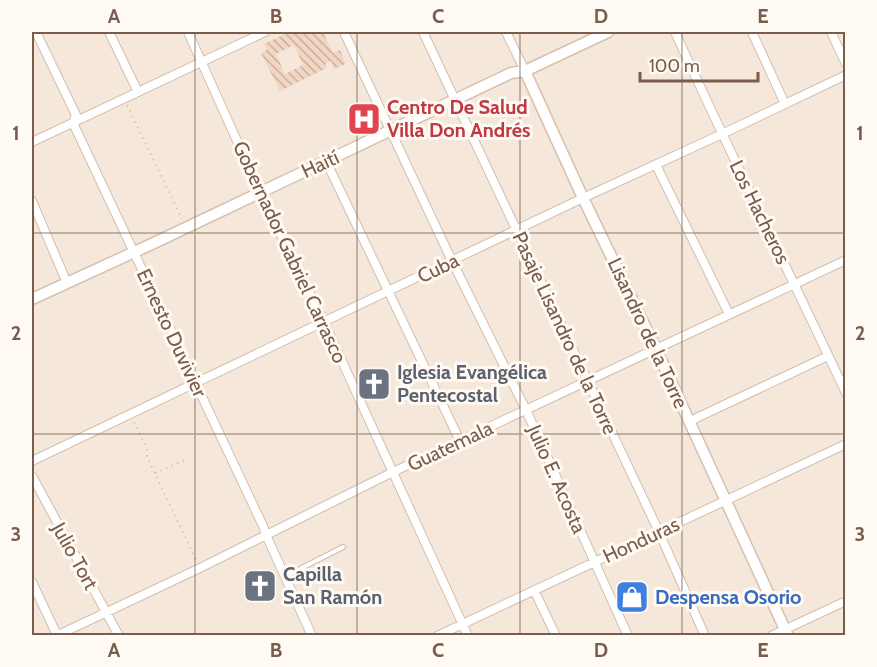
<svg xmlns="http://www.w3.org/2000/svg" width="877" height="667" font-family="Cabin,sans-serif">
	<defs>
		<pattern id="building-back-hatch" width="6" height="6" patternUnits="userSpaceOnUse" patternTransform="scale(1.5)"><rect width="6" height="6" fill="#f3d5c3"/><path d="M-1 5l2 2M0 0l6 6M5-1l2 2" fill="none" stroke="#cab0a1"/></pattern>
	</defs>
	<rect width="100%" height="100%" fill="#fdf6ec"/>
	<path fill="#f5e8da" d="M 32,32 L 845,32 L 845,635 L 32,635 Z"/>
	<path fill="url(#building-back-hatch)" fill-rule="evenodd" d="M 289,32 L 323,32 L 333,53 L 340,50 L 346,64 L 334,69 L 331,61 L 325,64 L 327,68 L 280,91 L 261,53 L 267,50 L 264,44 ZM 294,45 L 303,65 L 285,74 L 276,54 Z"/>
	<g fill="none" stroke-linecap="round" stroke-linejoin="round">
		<g stroke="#d1beb0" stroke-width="6">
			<path id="lane" d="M 286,576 L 343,547"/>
		</g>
		<g stroke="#d1beb0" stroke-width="10">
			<path id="street" d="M 36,32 L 76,115 L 73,123 L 263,526 L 266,535 L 312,636
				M 109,32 L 138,92
				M 188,32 L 260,192 L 324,322 L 468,636
				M 344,32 L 452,261 L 526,410 L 628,636
				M 423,32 L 659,532 L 705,636
				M 506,32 L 525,71
				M 675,32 C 730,153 789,272 846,393
				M 752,32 L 785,104
				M 831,32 L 846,64
				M 32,142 L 265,32
				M 326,161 L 460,441
				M 656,165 L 729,314
				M 32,201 L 67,283
				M 690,421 L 828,356
				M 32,461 L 583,198 L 722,134 L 846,75
				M 32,476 L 119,636
				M 32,582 L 57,635
				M 534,590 L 556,636
				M 56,636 L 200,568 L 393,472 L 846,260
				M 437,636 L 846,444
				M 771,636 L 846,601"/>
		</g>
		<g stroke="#d6c0b0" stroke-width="13">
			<path id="secondary" d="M 525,71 L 583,198 L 656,349 L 788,636
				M 32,299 L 154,243 L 511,73 L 525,71 L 608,32"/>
		</g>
		<path stroke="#d9b8a5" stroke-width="1.5" stroke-dasharray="1.5 4.5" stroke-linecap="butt" d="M 127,105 L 182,219
			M 134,422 L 147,449 L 147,457 L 197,562
			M 155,473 L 187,459"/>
		<use href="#lane" stroke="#fff" stroke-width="4"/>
		<use href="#street" stroke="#fff" stroke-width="8"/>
		<use href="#secondary" stroke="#fff" stroke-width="10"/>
	</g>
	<path fill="none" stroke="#7a5c4d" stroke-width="1.5" stroke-opacity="0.55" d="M 195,32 L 195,636M 357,32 L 357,636M 520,32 L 520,636M 682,32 L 682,636M 32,233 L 846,233M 32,434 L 846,434"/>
	<defs>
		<g id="hospital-square" transform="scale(1.725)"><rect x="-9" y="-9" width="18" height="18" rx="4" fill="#e0444e" stroke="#fffaf3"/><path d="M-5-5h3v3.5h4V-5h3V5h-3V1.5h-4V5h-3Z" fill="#fff"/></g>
		<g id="church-square" transform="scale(1.725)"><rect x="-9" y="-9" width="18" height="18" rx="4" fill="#6b7280" stroke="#fffaf3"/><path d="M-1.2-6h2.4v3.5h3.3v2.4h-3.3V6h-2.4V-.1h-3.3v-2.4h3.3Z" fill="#fff"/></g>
		<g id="shop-square" transform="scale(1.725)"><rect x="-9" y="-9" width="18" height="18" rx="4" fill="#3f7fe0" stroke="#fffaf3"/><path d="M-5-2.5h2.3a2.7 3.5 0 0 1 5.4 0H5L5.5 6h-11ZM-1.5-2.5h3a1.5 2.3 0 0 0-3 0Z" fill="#fff"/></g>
	</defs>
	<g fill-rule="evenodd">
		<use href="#hospital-square" x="364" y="119"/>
		<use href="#church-square" x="374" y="384"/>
		<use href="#church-square" x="260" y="586"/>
		<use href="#shop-square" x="632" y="597"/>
	</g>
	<g text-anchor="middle" stroke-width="6" stroke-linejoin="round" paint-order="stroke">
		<g font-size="20" font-weight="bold" fill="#be3a42" stroke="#fffaf3" text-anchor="start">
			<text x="387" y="114">Centro De Salud<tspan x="387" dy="23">Villa Don Andrés</tspan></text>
		</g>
		<g font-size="20" fill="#7a5c4d" stroke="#fffaf3">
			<text transform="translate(320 164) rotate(-25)" y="7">Haití</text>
			<text transform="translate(760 212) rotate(64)" y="7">Los Hacheros</text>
			<text transform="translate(290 252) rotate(65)" y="7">Gobernador Gabriel Carrasco</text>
			<text transform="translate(438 268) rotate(-25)" y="7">Cuba</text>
			<text transform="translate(172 333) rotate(65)" y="7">Ernesto Duvivier</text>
			<text transform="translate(565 333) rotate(65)" y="7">Pasaje Lisandro de la Torre</text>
			<text transform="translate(648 333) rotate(65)" y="7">Lisandro de la Torre</text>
			<text transform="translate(450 446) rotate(-25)" y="7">Guatemala</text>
			<text transform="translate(557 479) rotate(66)" y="7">Julio E. Acosta</text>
			<text transform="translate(641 540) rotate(-25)" y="7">Honduras</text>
			<text transform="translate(75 556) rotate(61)" y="7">Julio Tort</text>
		</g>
		<g font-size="20" font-weight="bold" fill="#5b616d" stroke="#fffaf3" text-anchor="start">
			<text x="397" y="379">Iglesia Evangélica<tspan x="397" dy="23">Pentecostal</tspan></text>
			<text x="283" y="581">Capilla<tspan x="283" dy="23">San Ramón</tspan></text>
		</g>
		<g font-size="20" font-weight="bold" fill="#366cbe" stroke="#fffaf3" text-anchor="start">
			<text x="655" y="604">Despensa Osorio</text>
		</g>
	</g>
	<rect width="877" height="667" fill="none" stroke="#fffaf3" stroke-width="66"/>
	<path d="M640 72v9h118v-9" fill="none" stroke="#7a5c4d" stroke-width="3"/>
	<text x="649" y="72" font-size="18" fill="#7a5c4d" stroke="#fffaf3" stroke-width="4.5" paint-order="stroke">100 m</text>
	<rect x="33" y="33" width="811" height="601" fill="none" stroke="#7a5c4d" stroke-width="2"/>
	<g font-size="20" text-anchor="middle" font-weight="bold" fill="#7a5c4d">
		<text x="114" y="23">A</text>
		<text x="276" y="23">B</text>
		<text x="438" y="23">C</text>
		<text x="601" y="23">D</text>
		<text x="763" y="23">E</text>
		<text x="16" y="140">1</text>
		<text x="860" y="140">1</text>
		<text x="16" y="340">2</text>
		<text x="860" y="340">2</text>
		<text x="16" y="541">3</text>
		<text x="860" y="541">3</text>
		<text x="114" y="657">A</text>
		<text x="276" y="657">B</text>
		<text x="438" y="657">C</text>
		<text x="601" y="657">D</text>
		<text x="763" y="657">E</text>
	</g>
</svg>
